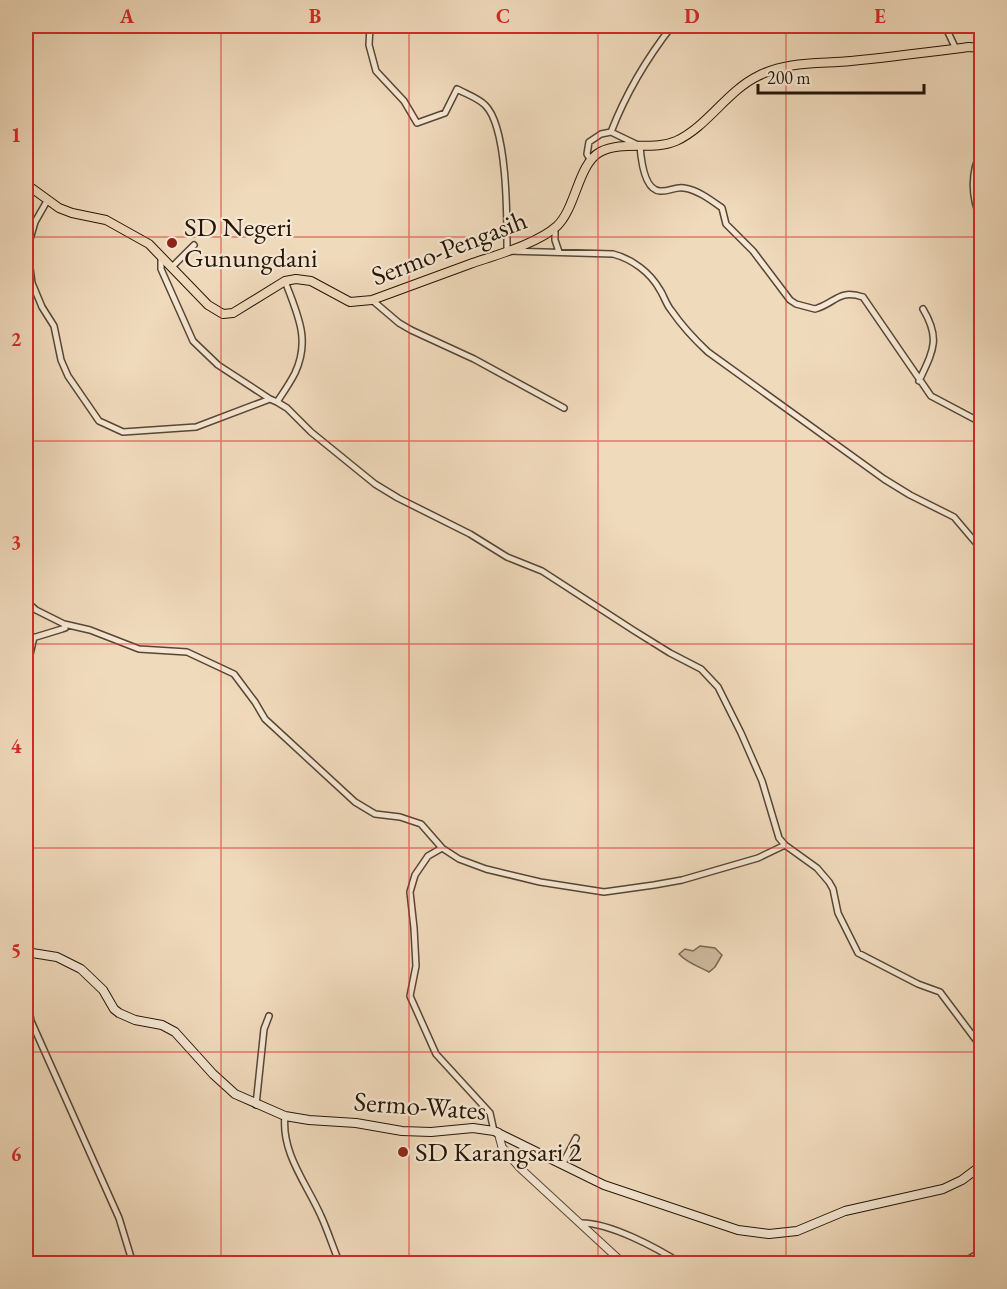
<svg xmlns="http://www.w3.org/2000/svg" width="1007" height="1289" font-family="'EB Garamond',serif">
	<rect width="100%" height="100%" fill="#f0dabc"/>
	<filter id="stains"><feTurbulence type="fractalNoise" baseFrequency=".00333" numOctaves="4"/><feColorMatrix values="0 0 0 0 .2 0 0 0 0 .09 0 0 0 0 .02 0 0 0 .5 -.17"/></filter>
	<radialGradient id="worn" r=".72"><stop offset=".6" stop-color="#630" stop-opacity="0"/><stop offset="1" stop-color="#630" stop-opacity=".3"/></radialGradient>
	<path fill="#cdb99d" stroke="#786752" stroke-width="1.5" d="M 700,946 L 715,948 L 722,955 L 715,967 L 709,972 C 698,966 687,963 679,954 L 685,949 L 693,951 Z"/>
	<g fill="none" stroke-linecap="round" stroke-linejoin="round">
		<g stroke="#574634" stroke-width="8">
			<path id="minor" d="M 370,26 L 369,45 L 376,71 L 404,101 L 417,123 L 445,113 L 457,89 C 466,94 478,98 485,105 C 508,127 507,220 507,251 L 613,254 C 632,259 650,272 660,290 C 664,296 666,304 671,310 C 682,326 694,339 708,352 L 884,479 L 910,495 L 954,517 L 982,550
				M 945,26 L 956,49
				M 611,132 L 640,146 C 641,159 644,190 660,191 C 669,192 676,186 684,188 C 698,190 711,200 722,208 L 726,224 L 753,251 L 790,300 L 796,304 L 815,309 C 836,303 838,289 863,297 L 931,396 L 982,423
				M 982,149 C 970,173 971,198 982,222
				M 591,161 L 587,154 L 589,142 L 601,134 L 611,132 C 626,93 647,58 672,26
				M 47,201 L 35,222 L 30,239 L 29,261 L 32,283 L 42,307 L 54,326 L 61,360 L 68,376 L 99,421 L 123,432 L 196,427 L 270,399 L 277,402
				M 555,228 L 555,240 L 559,252
				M 161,257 L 161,269 L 193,341 L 218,365 L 270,399
				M 172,267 L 194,245
				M 285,281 C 297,314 311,339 295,373 C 290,383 283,393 277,402 L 287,408 L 311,432 L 375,484 L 398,498 L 470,534 L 507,557 L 542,571 L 633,630 L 670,653 L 701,669 L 718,687 L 741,733 L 762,781 L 779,838 L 785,845 L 817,868 L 829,882 L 833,889 L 838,913 L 858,953 L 918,984 L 940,992 L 982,1048
				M 372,300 L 399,323 L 411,330 L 474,359 L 564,408
				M 919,381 C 933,351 941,339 923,309
				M 26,601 L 36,610 L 64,624 L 90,630 L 139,649 L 187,652 L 234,674 L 255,702 L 265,719 L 355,802 L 375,814 L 400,817 L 421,824 L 442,848 L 459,859 L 486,869 L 540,882 L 604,892 L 654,885 L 682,880 L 758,858 L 785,845
				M 26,640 L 62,629 L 65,628 L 64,624
				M 26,672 L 34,637
				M 442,848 L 428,856 L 415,875 L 410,892 L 414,928 L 416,966 L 410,996 L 436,1054 L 490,1113 L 494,1131
				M 26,991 L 31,1021 L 119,1218 L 133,1264
				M 256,1105 L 264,1029 L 269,1016
				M 285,1116 C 281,1153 307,1184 321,1216 C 328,1231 333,1248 340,1264
				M 562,1165 L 576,1138
				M 580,1223 C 609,1222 657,1248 682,1264
				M 961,1264 L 982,1251"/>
		</g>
		<g stroke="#574634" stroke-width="9">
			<path id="tertiary" d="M 498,1132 L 502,1147 L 520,1168 L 624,1264"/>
		</g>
		<g stroke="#241507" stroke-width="10">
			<path id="secondary" d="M 26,952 L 57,957 L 81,969 L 103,990 L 114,1009 L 119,1013 L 135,1020 L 162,1025 L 175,1032 L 213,1074 L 235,1094 L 285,1116 L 309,1120 L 356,1123 L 402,1131 L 431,1132 L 473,1128 L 494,1131 L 604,1185 L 738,1230 L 769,1234 L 797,1231 L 845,1211 L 943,1189 L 962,1180 L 982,1165"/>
		</g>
		<g stroke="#241507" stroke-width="10">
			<path id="primary" d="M 26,184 L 59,208 L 72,213 L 106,220 L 149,244 L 208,305 L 223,314 L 233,313 L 285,281 L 296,279 L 311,281 L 350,302 L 372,300 C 404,288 437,276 470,264 C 496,255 537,244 557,226 C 576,208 578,164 600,152 C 623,140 653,151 676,141 C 707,127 727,91 758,76 C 787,61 820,64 851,61 C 890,57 929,52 969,47 L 982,48"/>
		</g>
		<use href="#minor" stroke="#f5e7d3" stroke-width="5"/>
		<use href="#tertiary" stroke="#f5e7d3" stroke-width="7"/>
		<use href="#secondary" stroke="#f5e7d3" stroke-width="8"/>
		<use href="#primary" stroke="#f0dabc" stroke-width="8"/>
	</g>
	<path fill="none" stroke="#d62828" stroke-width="1.5" stroke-opacity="0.55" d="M 221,26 L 221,1264M 409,26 L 409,1264M 598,26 L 598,1264M 786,26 L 786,1264M 26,237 L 982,237M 26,441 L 982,441M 26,644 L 982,644M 26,848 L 982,848M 26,1052 L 982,1052"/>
	<g fill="#8f2418" stroke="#f5e7d3" stroke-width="2">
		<circle cx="172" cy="243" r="6"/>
		<circle cx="403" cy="1152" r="6"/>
	</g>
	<g text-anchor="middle" stroke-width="4.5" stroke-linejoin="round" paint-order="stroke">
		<g font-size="27" fill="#241507" stroke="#f5e7d3" text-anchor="start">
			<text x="184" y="236">SD Negeri<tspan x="184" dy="31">Gunungdani</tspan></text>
			<text x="415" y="1161">SD Karangsari 2</text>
		</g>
		<g font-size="27" fill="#241507" stroke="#f5e7d3">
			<text transform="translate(449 248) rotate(-21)" y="9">Sermo-Pengasih</text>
			<text transform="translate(420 1106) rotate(4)" y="9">Sermo-Wates</text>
		</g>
	</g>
	<rect width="1007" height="1289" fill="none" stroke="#f0dabc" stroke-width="66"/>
	<path d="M758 84v9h166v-9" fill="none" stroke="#241507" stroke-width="3"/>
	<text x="767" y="84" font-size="18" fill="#241507" stroke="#f5e7d3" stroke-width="4.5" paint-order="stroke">200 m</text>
	<rect x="33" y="33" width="941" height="1223" fill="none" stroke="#d62828" stroke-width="2"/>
	<g font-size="20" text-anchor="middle" font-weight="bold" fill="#d62828">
		<text x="127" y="23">A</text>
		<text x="315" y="23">B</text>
		<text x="503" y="23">C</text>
		<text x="692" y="23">D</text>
		<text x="880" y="23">E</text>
		<text x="16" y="142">1</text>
		<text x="16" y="346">2</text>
		<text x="16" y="549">3</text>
		<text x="16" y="753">4</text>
		<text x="16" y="957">5</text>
		<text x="16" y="1161">6</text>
	</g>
	<rect width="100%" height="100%" filter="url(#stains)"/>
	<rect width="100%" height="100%" fill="url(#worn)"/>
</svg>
